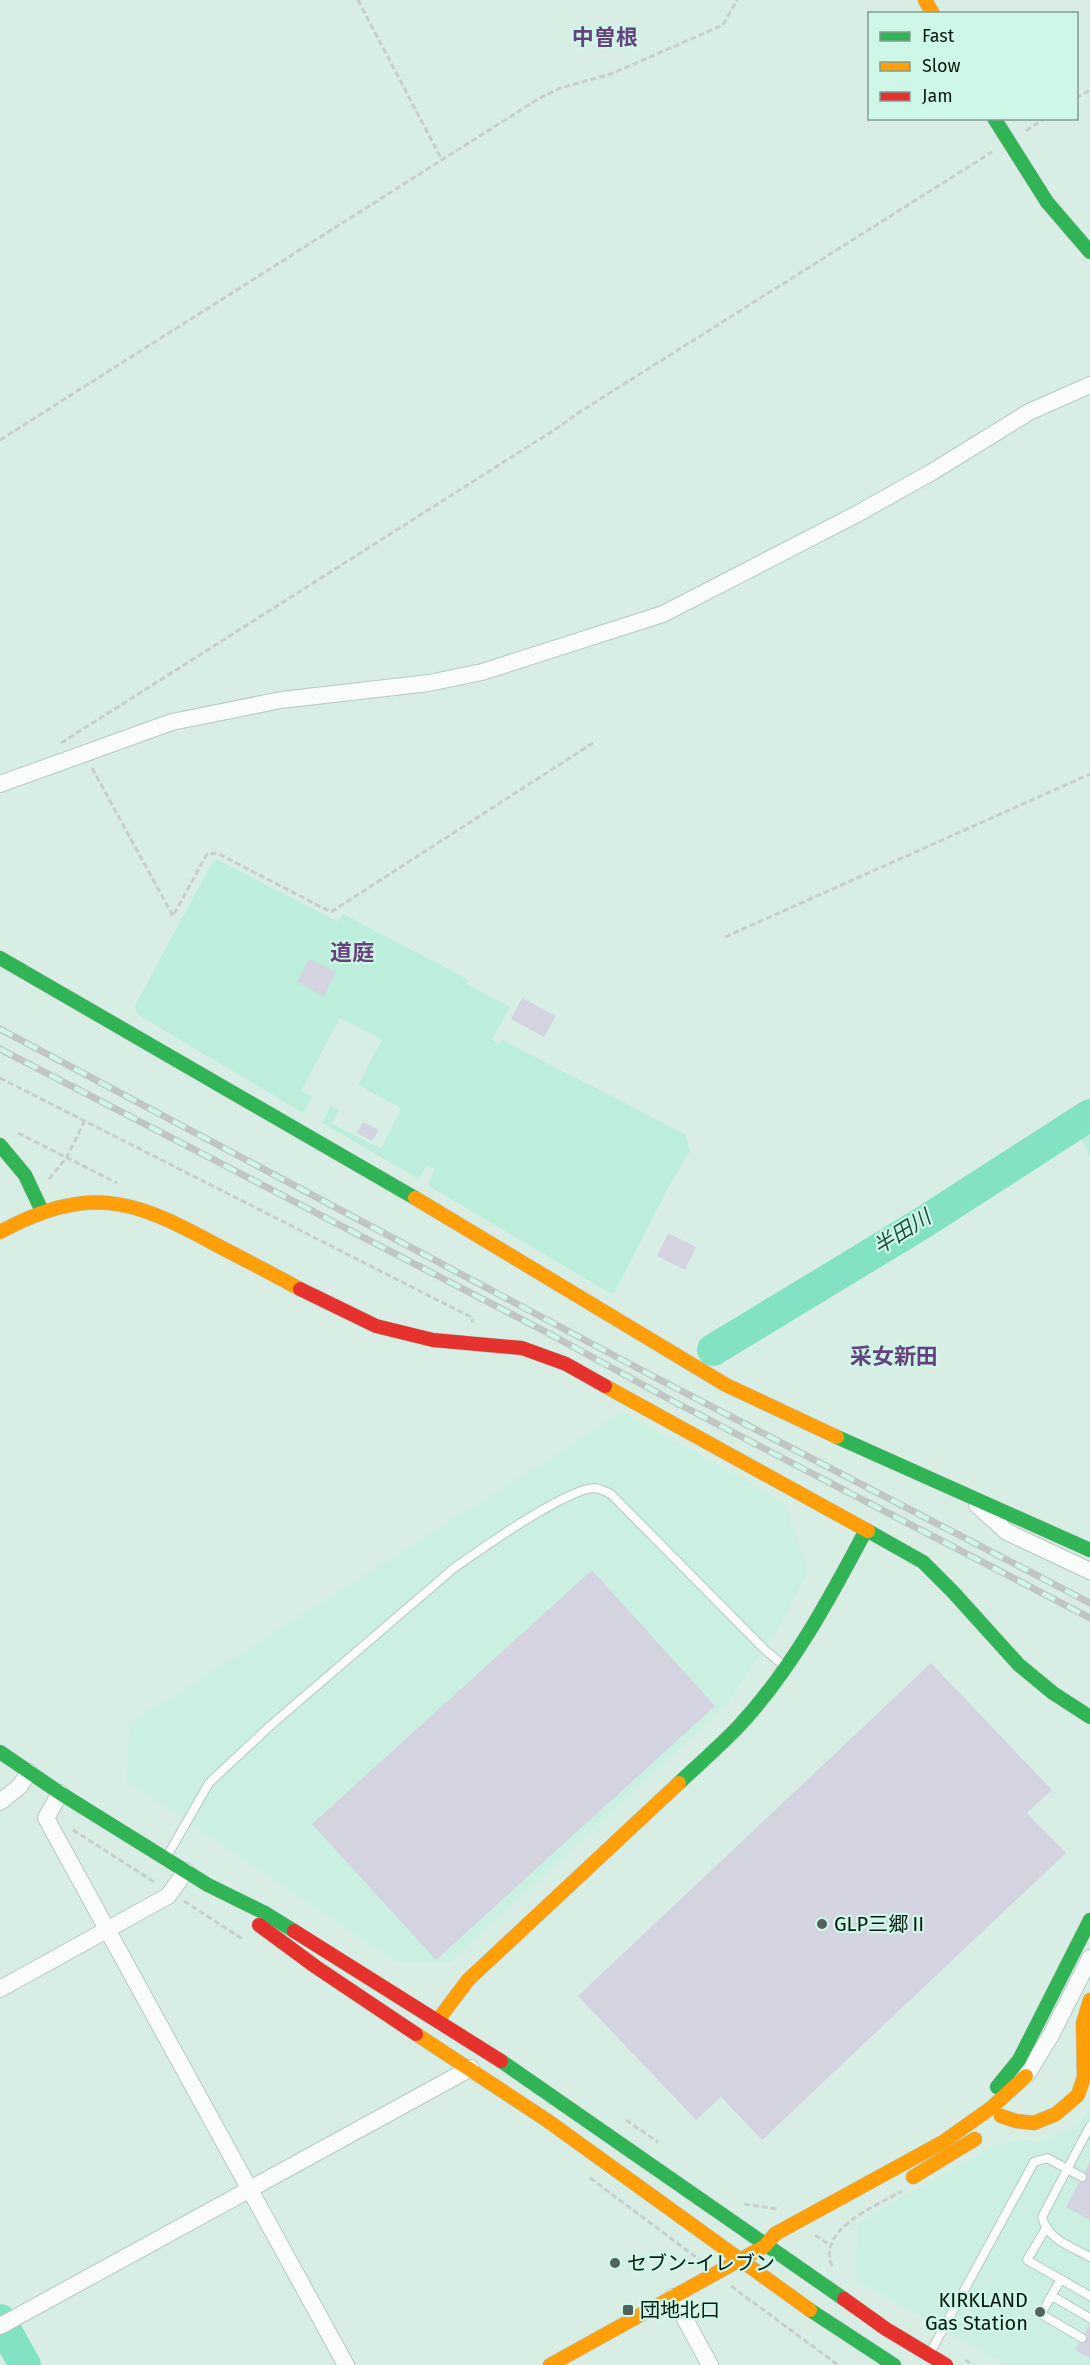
<svg xmlns="http://www.w3.org/2000/svg" width="1090" height="2365" font-family="'Fira Sans','Noto Sans JP',sans-serif">
	<rect width="100%" height="100%" fill="#d8eee5"/>
	<path fill="#cbefe1" d="M 623,1412 L 784,1502 L 808,1572 L 777,1631 L 726,1705 L 452,1962 L 398,1963 L 127,1781 L 129,1724 Z
		M 1090,2109 L 1090,2365 L 1007,2365 L 856,2280 L 857,2223 L 993,2146 L 1020,2139 L 1039,2142 L 1074,2128 Z"/>
	<path fill="#bdeddb" d="M 218,860 L 338,922 L 343,914 L 345,915 L 469,980 L 467,984 L 510,1007 L 492,1040 L 499,1044 L 502,1040 L 685,1134 L 690,1151 L 668,1188 L 615,1292 L 610,1293 L 429,1186 L 428,1182 L 435,1169 L 426,1165 L 419,1179 L 322,1123 L 330,1106 L 339,1110 L 332,1124 L 381,1148 L 401,1108 L 358,1085 L 382,1040 L 340,1018 L 301,1091 L 313,1097 L 303,1113 L 137,1014 L 135,1005 L 213,861 Z
		M 1090,1124 L 1090,1157 L 1078,1132 Z"/>
	<g fill="none" stroke-linecap="round" stroke-linejoin="round">
		<path stroke="#83e2c3" stroke-width="32" d="M 713,1350 L 924,1222 L 1090,1115
			M 0,2320 L 25,2365"/>
	</g>
	<path fill="#d4d4e1" d="M 309,959 L 336,972 L 324,996 L 297,982 Z
		M 522,998 L 556,1016 L 544,1037 L 511,1019 Z
		M 363,1122 L 379,1130 L 372,1141 L 357,1133 Z
		M 668,1233 L 696,1247 L 685,1270 L 657,1256 Z
		M 592,1570 L 715,1706 L 436,1960 L 312,1824 Z
		M 931,1663 L 1052,1790 L 1027,1813 L 1066,1853 L 762,2140 L 721,2097 L 696,2120 L 578,1996 Z
		M 1090,2162 L 1090,2220 L 1066,2207 Z
		M 1090,2323 L 1090,2358 L 1075,2350 Z"/>
	<g fill="none" stroke-linecap="round" stroke-linejoin="round">
		<g stroke="#b7c8c1" stroke-width="10">
			<path id="lane" d="M 166,1858 L 209,1783 L 271,1725 L 454,1568 C 481,1549 564,1490 594,1488 C 599,1488 606,1492 611,1494 L 762,1647 L 785,1667
				M 1090,2126 L 1042,2217 C 1048,2240 1070,2246 1090,2257
				M 1045,2230 L 1027,2260 L 1090,2296
				M 1061,2279 L 1041,2314 L 1082,2338
				M 1052,2296 L 1090,2318
				M 930,2353 L 1034,2162 L 1047,2158 L 1082,2177"/>
		</g>
		<g stroke="#b7c8c1" stroke-width="18">
			<path id="street" d="M 0,784 L 172,722 L 281,700 L 429,683 L 482,672 L 663,614 L 857,514 L 932,472 L 1029,412 L 1090,385
				M 977,1505 L 1007,1532 L 1090,1571
				M 60,1793 L 46,1818 L 346,2365
				M 0,1802 L 20,1786 L 29,1772
				M 0,1989 L 168,1896 L 186,1871
				M 1026,2076 L 1051,2035 L 1090,1958
				M 673,2297 L 710,2365
				M 0,2326 L 471,2068"/>
		</g>
		<g stroke="#b7c8c1" stroke-width="15">
			<path id="fast" d="M 994,118 L 1047,202 L 1090,252
				M 0,958 L 415,1198
				M 0,1145 L 25,1175 L 42,1211
				M 837,1437 L 1090,1550
				M 868,1531 L 923,1562 L 953,1592 L 1019,1665 L 1053,1693 L 1090,1717
				M 0,1752 L 60,1793 L 208,1885 L 265,1913 L 294,1931
				M 679,1783 C 699,1764 720,1746 739,1726 C 792,1669 830,1598 866,1530
				M 501,2061 L 844,2299
				M 997,2087 L 1019,2060 L 1090,1920
				M 810,2310 L 894,2365"/>
		</g>
		<g stroke="#b7c8c1" stroke-width="15">
			<path id="slow" d="M 925,0 L 933,14
				M 415,1198 L 726,1385 L 837,1437
				M 0,1232 C 86,1186 129,1197 211,1242 C 241,1258 271,1273 300,1289
				M 605,1386 L 868,1531
				M 438,2020 L 468,1980 L 679,1783
				M 416,2034 L 548,2121 L 810,2310
				M 1001,2116 L 1016,2121 L 1034,2123 L 1056,2114 L 1078,2095 L 1084,2077 L 1083,2023 L 1090,2000
				M 913,2177 L 975,2139
				M 550,2365 L 765,2246 L 775,2234 L 943,2142 L 991,2108 L 1026,2076"/>
		</g>
		<g stroke="#b7c8c1" stroke-width="15">
			<path id="jam" d="M 300,1289 L 376,1326 L 433,1340 L 522,1348 L 566,1364 L 605,1386
				M 259,1925 L 316,1967 L 416,2034
				M 294,1931 L 501,2061
				M 844,2299 L 886,2329 L 946,2365"/>
		</g>
		<path stroke="#c8cecc" stroke-width="3" stroke-dasharray="6 3" stroke-linecap="butt" d="M 358,0 L 442,160
			M 1076,98 L 1090,90
			M 1026,131 L 1045,118
			M 0,440 L 538,99 L 560,88 L 611,74 L 723,25 L 737,0
			M 61,743 L 562,425 L 578,413 L 992,152
			M 92,768 L 173,916 L 207,854 L 217,853 L 331,912 L 596,741
			M 725,937 L 1090,774
			M 0,1078 L 473,1318 L 472,1323
			M 18,1133 L 117,1183
			M 49,1179 L 67,1157 L 85,1120
			M 73,1830 L 156,1883
			M 184,1901 L 244,1940
			M 626,2120 L 658,2142
			M 590,2178 L 700,2260
			M 744,2204 L 778,2209
			M 815,2235 L 830,2245
			M 832,2266 C 816,2229 878,2205 902,2191
			M 731,2286 L 838,2365
			M 965,2360 L 974,2365"/>
		<use href="#lane" stroke="#f9fcfb" stroke-width="8"/>
		<use href="#street" stroke="#f9fcfb" stroke-width="16"/>
		<use href="#fast" stroke="#30b455" stroke-width="14"/>
		<use href="#slow" stroke="#ff9f0a" stroke-width="14"/>
		<use href="#jam" stroke="#e5322d" stroke-width="14"/>
		<g stroke="#c0c6c4" stroke-width="7">
			<path id="rail" d="M 0,1029 L 645,1372 L 1090,1603
				M 0,1049 L 548,1333 L 669,1399 L 1090,1618"/>
		</g>
		<use href="#rail" stroke="#cff7e7" stroke-width="4.5" stroke-dasharray="14" stroke-linecap="butt"/>
	</g>
	<g fill="#51635c" stroke="#cff7e7" stroke-width="2">
		<circle cx="822" cy="1924" r="6"/>
		<circle cx="615" cy="2263" r="6"/>
		<rect x="622" y="2304" width="12" height="12" rx="3"/>
		<circle cx="1040" cy="2312" r="6"/>
	</g>
	<g text-anchor="middle" stroke-width="4.5" stroke-linejoin="round" paint-order="stroke">
		<g font-size="20" fill="#091813" stroke="#cff7e7" text-anchor="start">
			<text x="834" y="1931">GLP三郷Ⅱ</text>
			<text x="627" y="2270">セブン-イレブン</text>
			<text x="1028" y="2307" text-anchor="end">KIRKLAND<tspan x="1028" dy="23">Gas Station</tspan></text>
			<text x="640" y="2317">団地北口</text>
		</g>
		<g font-size="21" font-style="italic" fill="#1d5140" stroke="#cff7e7">
			<text transform="translate(902 1232) rotate(-32)" y="7">半田川</text>
		</g>
		<g font-size="22" font-weight="bold" fill="#66437e" stroke="#cff7e7">
			<text x="605" y="45">中曽根</text>
			<text x="352" y="960">道庭</text>
			<text x="894" y="1364">采女新田</text>
		</g>
	</g>
	<rect x="868" y="12" width="210" height="108" fill="#cff7e7" stroke="#809e92" stroke-width="1.5"/>
	<rect x="880" y="32" width="30" height="9" fill="#30b455" stroke="#809e92" stroke-width="1.5"/>
	<text x="922" y="42" font-size="18" fill="#091813">Fast</text>
	<rect x="880" y="62" width="30" height="9" fill="#ff9f0a" stroke="#809e92" stroke-width="1.5"/>
	<text x="922" y="72" font-size="18" fill="#091813">Slow</text>
	<rect x="880" y="92" width="30" height="9" fill="#e5322d" stroke="#809e92" stroke-width="1.5"/>
	<text x="922" y="102" font-size="18" fill="#091813">Jam</text>
</svg>
